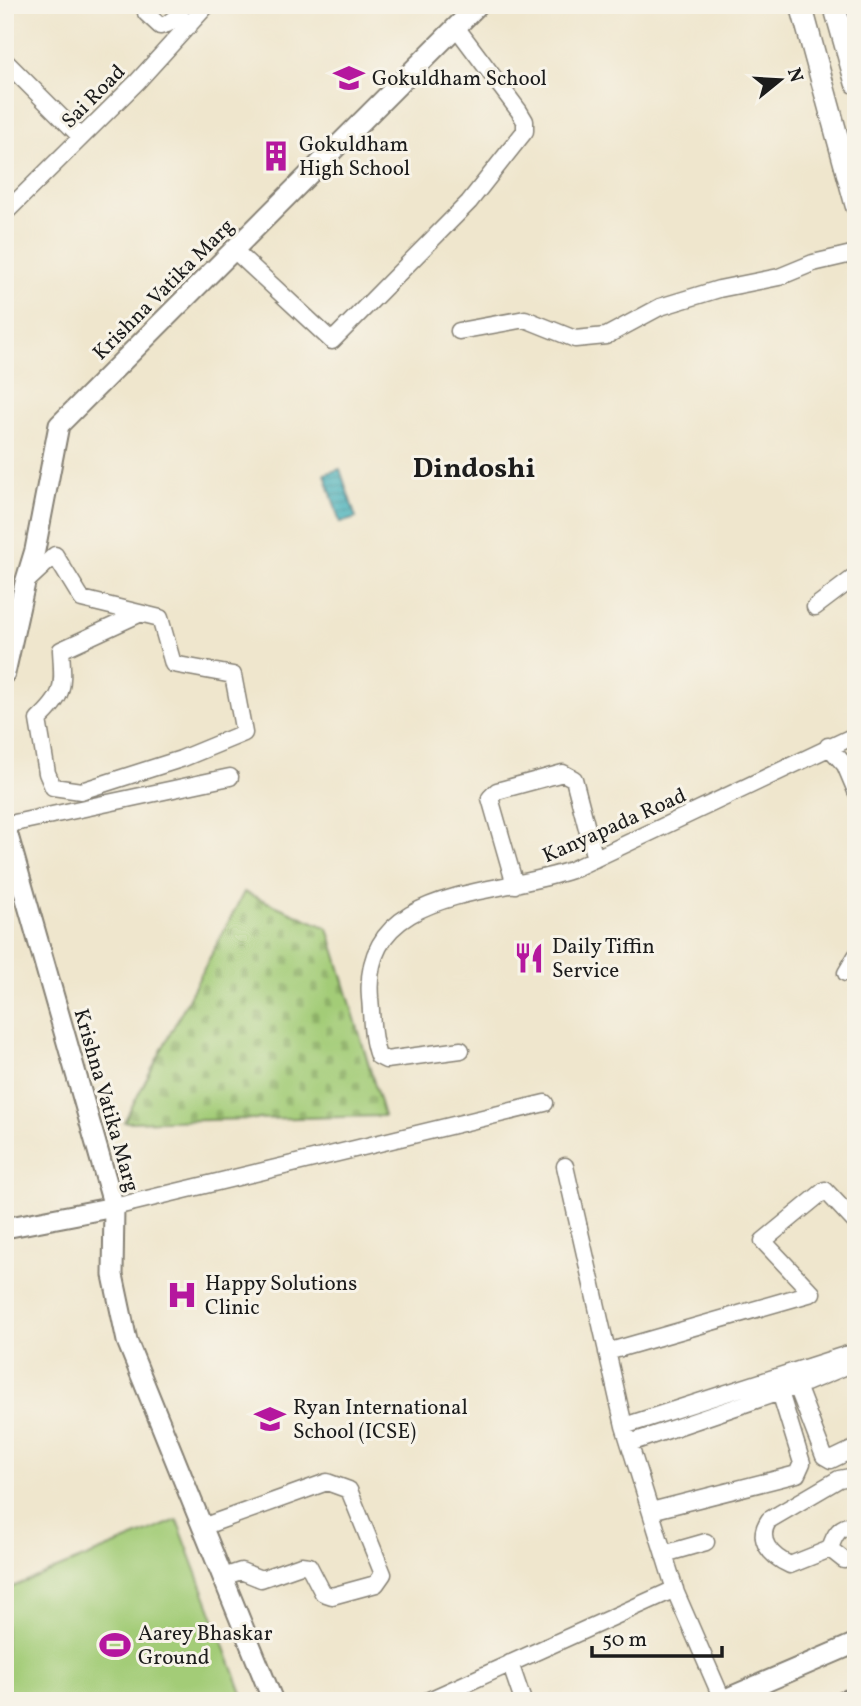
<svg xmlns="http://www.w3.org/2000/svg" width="861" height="1706" font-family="Vollkorn,serif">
	<defs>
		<pattern id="cemetery-stones" width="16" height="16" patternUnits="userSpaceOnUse" patternTransform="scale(1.75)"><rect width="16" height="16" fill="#a3cc77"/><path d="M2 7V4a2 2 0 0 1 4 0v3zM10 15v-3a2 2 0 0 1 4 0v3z" fill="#8caf66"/></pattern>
		<pattern id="water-rules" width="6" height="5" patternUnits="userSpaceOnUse" patternTransform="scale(1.75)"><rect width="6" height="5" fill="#3dadb8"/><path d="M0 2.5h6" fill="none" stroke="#328c95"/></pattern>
	</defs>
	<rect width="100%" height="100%" fill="#f7f3e8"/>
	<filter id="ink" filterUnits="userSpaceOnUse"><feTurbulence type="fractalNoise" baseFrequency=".0143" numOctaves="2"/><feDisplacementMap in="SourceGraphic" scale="14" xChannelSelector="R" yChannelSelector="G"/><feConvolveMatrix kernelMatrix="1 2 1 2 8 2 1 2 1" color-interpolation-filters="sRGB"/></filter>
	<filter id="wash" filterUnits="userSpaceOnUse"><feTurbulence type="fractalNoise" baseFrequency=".00686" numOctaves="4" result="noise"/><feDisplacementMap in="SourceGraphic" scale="28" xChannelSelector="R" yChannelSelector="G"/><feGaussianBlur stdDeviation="1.57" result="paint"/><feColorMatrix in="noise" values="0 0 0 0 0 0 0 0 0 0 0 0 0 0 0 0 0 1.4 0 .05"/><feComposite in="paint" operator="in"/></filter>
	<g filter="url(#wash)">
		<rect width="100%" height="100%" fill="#efe6cd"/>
		<path fill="url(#cemetery-stones)" stroke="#60744a" stroke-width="2" d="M 244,892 L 328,928 L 384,1116 L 124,1122 Z"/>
		<path fill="#a3cc77" stroke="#60744a" stroke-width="2" d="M 177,1520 L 245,1701 L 5,1701 L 5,1590 Z"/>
		<path fill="url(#water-rules)" stroke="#2c646a" stroke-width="2" d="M 340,469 L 356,518 L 340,523 L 325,474 Z"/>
	</g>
	<g filter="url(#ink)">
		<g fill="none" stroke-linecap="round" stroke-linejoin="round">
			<g stroke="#868174" stroke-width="19">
				<path id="minor" d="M 146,13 L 160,26 L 167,24 L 179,15 L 189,26
					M 5,61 L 81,137
					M 5,213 L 137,82 L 207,5
					M 234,250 L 332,341 L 469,202 L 525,131 L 525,121 L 519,111 L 456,27
					M 459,331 L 525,319 L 575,339 L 606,336 L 660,307 L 719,289 L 779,277 L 813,263 L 856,253
					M 25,583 L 55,555 L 82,599 L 160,618 L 173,664 L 233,675 L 244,733 L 181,759 L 81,791 L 53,787 L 47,773 L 38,720 C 66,694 63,686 61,650 L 139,614
					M 815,607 L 856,576
					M 828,746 L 845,765 L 856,791
					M 5,825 L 230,777
					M 515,885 L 490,798 L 497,791 L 563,773 L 574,779 L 595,859
					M 846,973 L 856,956
					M 461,1050 L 386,1060 L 378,1056 C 371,1038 372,1017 370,998 C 361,885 496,897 571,870 L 856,735
					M 565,1166 L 624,1426 L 676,1593 L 723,1701
					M 114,1207 L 545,1103
					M 607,1352 L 812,1293 L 763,1241 L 825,1190 L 856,1223
					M 797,1386 L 824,1456 L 831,1460 L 856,1448
					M 624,1426 L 851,1353 L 856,1348
					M 630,1443 L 806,1383 L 856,1362
					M 651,1511 L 797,1474 L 802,1463 L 780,1392
					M 202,1527 L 327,1482 L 349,1490 L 383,1574 L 376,1584 L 332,1596 L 323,1593 L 309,1566 L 301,1565 L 261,1579 L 241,1571 L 223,1577
					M 830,1549 C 834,1535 840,1524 856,1525
					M 664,1554 L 706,1542
					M 844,1560 L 830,1549 L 790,1565 C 772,1557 755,1540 769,1520 L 839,1479 L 856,1476
					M 510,1663 L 523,1701
					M 427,1701 L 675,1589"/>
			</g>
			<g stroke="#868174" stroke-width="23">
				<path id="tertiary" d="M 5,673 L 25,583 L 35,550 L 59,425 L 478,5
					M 5,825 L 114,1207 L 113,1275 L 127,1341 L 273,1701
					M 5,1228 L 114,1207
					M 721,1701 L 856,1643
					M 844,1701 L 856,1696"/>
			</g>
			<g stroke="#868174" stroke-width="24">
				<path id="secondary" d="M 801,5 L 856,205
					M 834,5 L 856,83"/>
			</g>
			<use href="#minor" stroke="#fff" stroke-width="16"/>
			<use href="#tertiary" stroke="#fff" stroke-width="19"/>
			<use href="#secondary" stroke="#fff" stroke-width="21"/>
		</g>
	</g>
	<defs>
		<g id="school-bare" transform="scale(2.415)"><path d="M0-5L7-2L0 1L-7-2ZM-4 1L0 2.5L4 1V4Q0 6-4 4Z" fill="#b5179e" stroke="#f7f3e8" stroke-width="2.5" paint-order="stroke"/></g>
		<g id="building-bare" transform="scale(2.415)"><path d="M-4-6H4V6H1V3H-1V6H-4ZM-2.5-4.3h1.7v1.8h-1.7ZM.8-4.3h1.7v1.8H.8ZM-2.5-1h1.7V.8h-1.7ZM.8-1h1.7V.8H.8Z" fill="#b5179e" stroke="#f7f3e8" stroke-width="2.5" paint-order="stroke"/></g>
		<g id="restaurant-bare" transform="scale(2.415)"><path d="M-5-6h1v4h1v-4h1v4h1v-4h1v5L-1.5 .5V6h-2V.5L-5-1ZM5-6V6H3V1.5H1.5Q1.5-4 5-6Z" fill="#b5179e" stroke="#f7f3e8" stroke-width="2.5" paint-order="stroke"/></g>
		<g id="hospital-bare" transform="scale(2.415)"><path d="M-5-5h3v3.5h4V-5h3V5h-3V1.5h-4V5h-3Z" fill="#b5179e" stroke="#f7f3e8" stroke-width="2.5" paint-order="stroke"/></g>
		<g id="stadium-bare" transform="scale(2.415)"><path d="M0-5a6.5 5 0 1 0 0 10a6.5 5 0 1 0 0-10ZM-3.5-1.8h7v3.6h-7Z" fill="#b5179e" stroke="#f7f3e8" stroke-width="2.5" paint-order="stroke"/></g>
	</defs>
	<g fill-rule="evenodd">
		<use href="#school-bare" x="349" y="78"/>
		<use href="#building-bare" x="276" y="156"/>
		<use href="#restaurant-bare" x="529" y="958"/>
		<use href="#hospital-bare" x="182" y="1295"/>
		<use href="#school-bare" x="270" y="1419"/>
		<use href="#stadium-bare" x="115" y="1645"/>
	</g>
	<g text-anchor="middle" stroke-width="6" stroke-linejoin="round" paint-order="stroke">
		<g font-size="21" fill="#1c1c1c" stroke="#f7f3e8" text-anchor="start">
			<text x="372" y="85">Gokuldham School</text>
			<text x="299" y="151">Gokuldham<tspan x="299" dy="24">High School</tspan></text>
			<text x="552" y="953">Daily Tiffin<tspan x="552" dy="24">Service</tspan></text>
			<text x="205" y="1290">Happy Solutions<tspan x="205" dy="24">Clinic</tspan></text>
			<text x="293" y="1414">Ryan International<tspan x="293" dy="24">School (ICSE)</tspan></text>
			<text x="138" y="1640">Aarey Bhaskar<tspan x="138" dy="24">Ground</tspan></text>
		</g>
		<g font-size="21" fill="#1c1c1c" stroke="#f7f3e8">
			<text transform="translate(93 96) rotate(-45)" y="7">Sai Road</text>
			<text transform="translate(163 289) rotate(-45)" y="7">Krishna Vatika Marg</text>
			<text transform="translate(614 825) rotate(-24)" y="7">Kanyapada Road</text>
			<text transform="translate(107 1100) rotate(74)" y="7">Krishna Vatika Marg</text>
		</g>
		<g font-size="28" font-weight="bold" fill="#1c1c1c" stroke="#f7f3e8">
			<text x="474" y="477">Dindoshi</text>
		</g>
	</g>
	<rect width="861" height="1706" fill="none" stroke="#f7f3e8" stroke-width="28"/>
	<g transform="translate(780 80) rotate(72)" stroke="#f7f3e8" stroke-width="5" paint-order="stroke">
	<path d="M0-5L12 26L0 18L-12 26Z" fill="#1c1c1c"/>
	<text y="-10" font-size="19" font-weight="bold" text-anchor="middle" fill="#1c1c1c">N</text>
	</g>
	<path d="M592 1646v10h130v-10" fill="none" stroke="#1c1c1c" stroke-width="3.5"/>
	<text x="602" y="1646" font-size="21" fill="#1c1c1c" stroke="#f7f3e8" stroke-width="5" paint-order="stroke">50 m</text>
</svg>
